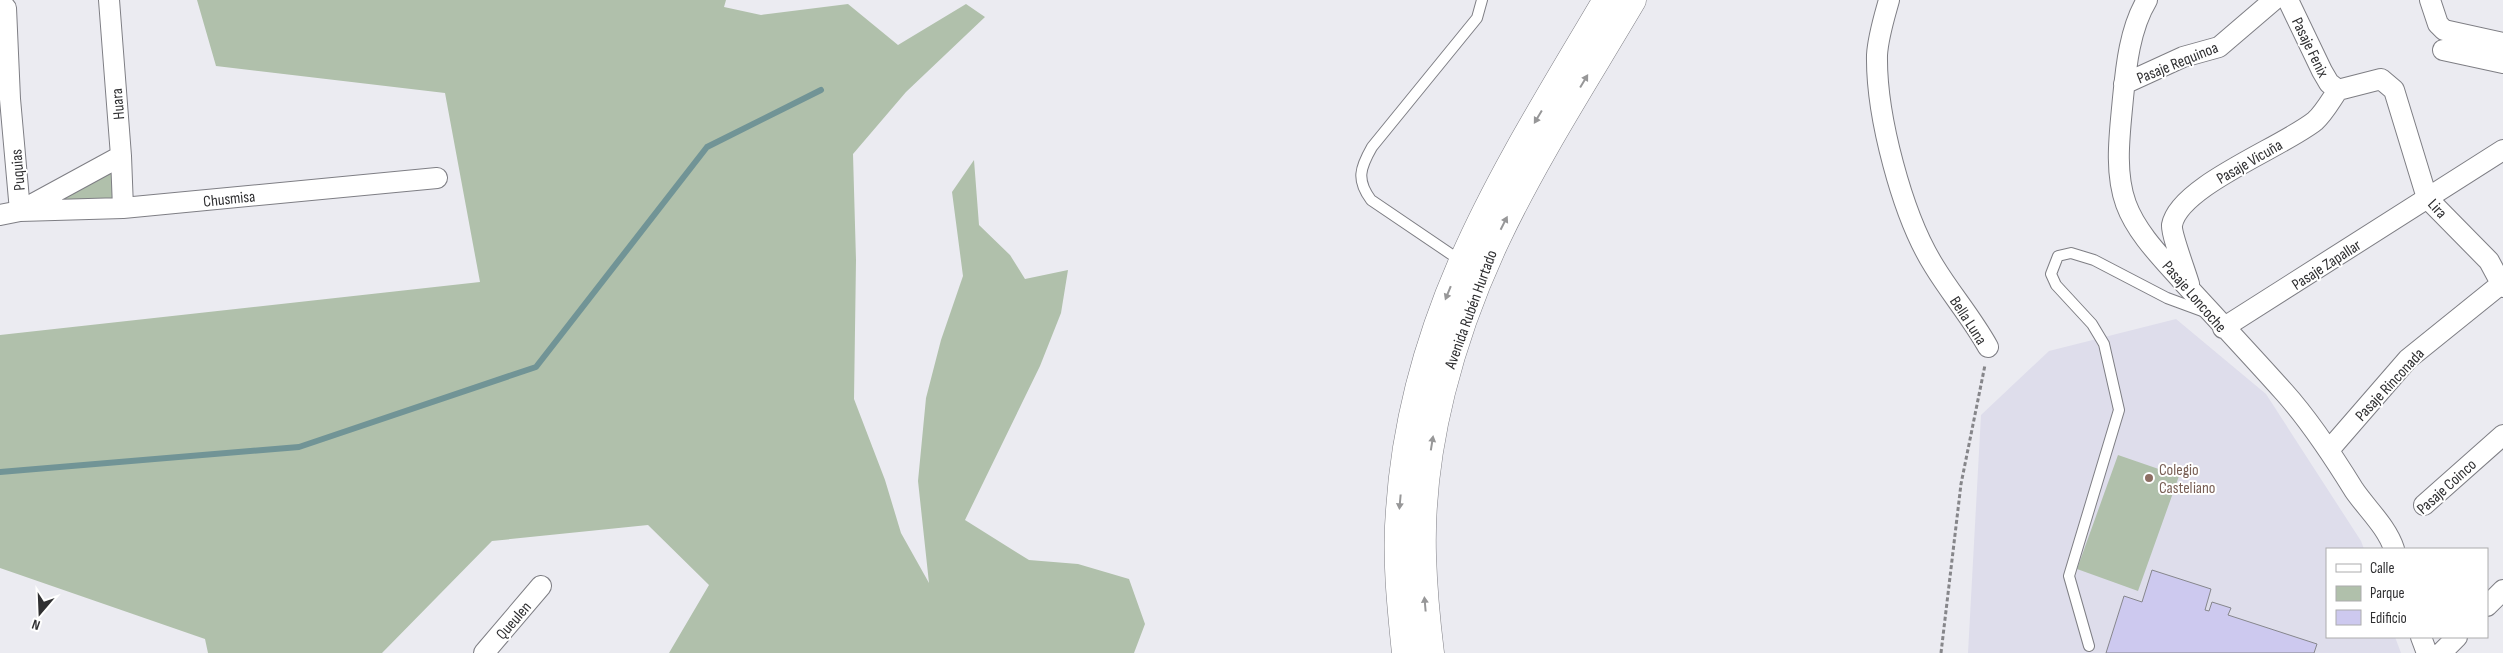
<svg xmlns="http://www.w3.org/2000/svg" width="2503" height="653" font-family="'Sofia Sans Condensed',sans-serif">
	<rect width="100%" height="100%" fill="#ebebf1"/>
	<path fill="#deddeb" d="M 2176,319 L 2266,394 L 2361,541 L 2364,549 L 2327,549 L 2327,637 L 2395,637 L 2401,653 L 1968,653 L 1981,415 L 2049,351 Z"/>
	<path fill="#b0c0ab" d="M 197,0 L 726,0 L 724,7 L 761,15 L 848,4 L 898,45 L 966,4 L 985,17 L 906,92 L 853,154 L 856,260 L 854,399 L 885,480 L 901,533 L 929,583 L 918,481 L 926,398 L 941,340 L 963,276 L 952,192 L 974,160 L 979,225 L 1010,255 L 1025,279 L 1068,270 L 1061,313 L 1040,366 L 965,520 L 1029,560 L 1078,564 L 1129,579 L 1145,624 L 1134,653 L 669,653 L 709,585 L 648,525 L 492,541 L 382,653 L 208,653 L 205,639 L 0,568 L 0,335 L 480,282 L 445,93 L 216,66 Z
		M 114,167 L 116,204 L 34,204 Z
		M 2118,455 L 2179,476 L 2138,591 L 2077,569 Z"/>
	<g fill="none" stroke-linecap="round" stroke-linejoin="round">
		<path stroke="#719496" stroke-width="6" d="M 0,472 L 299,447 L 536,367 L 707,147 L 821,90"/>
	</g>
	<path fill="#cdc9ef" stroke="#86868c" d="M 2152,570 L 2211,589 L 2205,610 L 2209,611 L 2212,602 L 2231,608 L 2228,615 L 2317,644 L 2314,653 L 2106,653 L 2124,596 L 2142,602 Z"/>
	<g fill="none" stroke-linecap="round" stroke-linejoin="round">
		<g stroke="#7e7e84" stroke-width="12">
			<path id="lane" d="M 1461,261 L 1371,200 C 1356,180 1360,168 1372,147 L 1477,18 L 1482,0
				M 2089,646 L 2069,576 L 2119,410 L 2104,344 L 2092,324 L 2056,285 L 2051,274 L 2058,256 L 2071,253 L 2094,260 L 2167,298 L 2205,312"/>
		</g>
		<g stroke="#7e7e84" stroke-width="22">
			<path id="street" d="M 109,0 L 121,156 L 123,208
				M 1889,0 C 1884,18 1878,37 1877,55 C 1876,115 1902,215 1934,266 C 1951,294 1972,318 1988,347
				M 2147,0 C 2130,28 2126,66 2123,98 C 2120,132 2114,171 2126,204 C 2137,234 2163,259 2184,283 C 2217,319 2251,355 2284,392 C 2310,421 2333,456 2354,490 C 2367,509 2387,527 2394,549
				M 2288,0 L 2322,71 L 2329,83 L 2338,90
				M 2430,0 L 2438,24 L 2444,30 L 2503,43
				M 6,8 L 10,99 L 20,211 L 121,156
				M 2443,50 L 2503,63
				M 2124,84 L 2183,57 L 2219,47 L 2274,0
				M 0,215 L 20,211 L 123,208 L 437,178
				M 2189,284 C 2186,273 2171,234 2172,225 C 2179,186 2283,147 2315,121 C 2324,113 2331,100 2338,90 L 2381,79 L 2394,90 L 2427,198 L 2489,261 L 2503,287
				M 2223,328 L 2503,150
				M 2329,450 L 2408,359 L 2501,284
				M 2424,505 L 2503,435
				M 2487,606 L 2503,590
				M 2421,637 L 2427,653
				M 484,653 L 541,586
				M 2441,653 L 2457,637"/>
		</g>
		<g stroke="#7e7e84" stroke-width="29">
			<path id="highway" d="M 1406,653 C 1401,605 1396,557 1400,510 C 1413,310 1509,166 1607,0
				M 1430,653 C 1426,621 1423,588 1422,555 C 1419,447 1451,334 1497,237 C 1536,155 1586,78 1632,0"/>
		</g>
		<path stroke="#86868a" stroke-width="3" stroke-dasharray="4 2.5" stroke-linecap="butt" d="M 1941,653 L 1961,484 L 1985,365"/>
		<use href="#lane" stroke="#fff" stroke-width="10"/>
		<use href="#street" stroke="#fff" stroke-width="20"/>
		<use href="#highway" stroke="#fff" stroke-width="28"/>
	</g>
	<defs><path id="oneway-solid" d="M-6-.8H1V-3.2L6.5 0L1 3.2V.8H-6Z" transform="scale(1.25)"/></defs>
	<g fill="#979798">
		<use href="#oneway-solid" transform="translate(1584 81) rotate(-59)"/>
		<use href="#oneway-solid" transform="translate(1538 117) rotate(121)"/>
		<use href="#oneway-solid" transform="translate(1504 223) rotate(-63)"/>
		<use href="#oneway-solid" transform="translate(1448 293) rotate(112)"/>
		<use href="#oneway-solid" transform="translate(1432 443) rotate(-81)"/>
		<use href="#oneway-solid" transform="translate(1400 502) rotate(95)"/>
		<use href="#oneway-solid" transform="translate(1425 604) rotate(-95)"/>
	</g>
	<circle fill="#8d6e63" stroke="#fff" stroke-width="2" cx="2149" cy="478" r="5"/>
	<g text-anchor="middle" stroke-width="4" stroke-linejoin="round" paint-order="stroke">
		<g font-size="16" fill="#2f2f31" stroke="#fff">
			<text transform="translate(2311 47) rotate(64)" y="6">Pasaje Fenix</text>
			<text transform="translate(2177 62) rotate(-22)" y="6">Pasaje Requinoa</text>
			<text transform="translate(117 104) rotate(-95)" y="6">Huara</text>
			<text transform="translate(2249 161) rotate(-30)" y="6">Pasaje Vicuña</text>
			<text transform="translate(17 170) rotate(-95)" y="6">Puquias</text>
			<text transform="translate(229 198) rotate(-6)" y="6">Chusmisa</text>
			<text transform="translate(2438 208) rotate(48)" y="6">Lira</text>
			<text transform="translate(2326 264) rotate(-33)" y="6">Pasaje Zapallar</text>
			<text transform="translate(2195 296) rotate(49)" y="6">Pasaje Loncoche</text>
			<text transform="translate(1470 309) rotate(-70)" y="6">Avenida Rubén Hurtado</text>
			<text transform="translate(1969 320) rotate(57)" y="6">Bella Luna</text>
			<text transform="translate(2389 384) rotate(-47)" y="6">Pasaje Rinconada</text>
			<text transform="translate(2446 486) rotate(-42)" y="6">Pasaje Coinco</text>
			<text transform="translate(513 620) rotate(-49)" y="6">Queulen</text>
		</g>
		<g font-size="16" fill="#785e54" stroke="#fff" text-anchor="start">
			<text x="2159" y="475">Colegio<tspan x="2159" dy="18">Casteliano</tspan></text>
		</g>
	</g>
	<rect x="2326" y="548" width="162" height="90" fill="#ffffff" stroke="#acacad"/>
	<rect x="2336" y="564" width="25" height="8" fill="#ffffff" stroke="#acacad"/>
	<text x="2370" y="573" font-size="15" fill="#2f2f31">Calle</text>
	<rect x="2336" y="586" width="25" height="15" fill="#b0c0ab" stroke="#acacad"/>
	<text x="2370" y="598" font-size="15" fill="#2f2f31">Parque</text>
	<rect x="2336" y="610" width="25" height="15" fill="#cdc9ef" stroke="#acacad"/>
	<text x="2370" y="623" font-size="15" fill="#2f2f31">Edificio</text>
	<g transform="translate(40 613) rotate(199)" stroke="#ffffff" stroke-width="4" paint-order="stroke">
	<path d="M0-4L9 19L0 12L-9 19Z" fill="#2f2f31"/>
	<text y="-8" font-size="14" font-weight="bold" text-anchor="middle" fill="#2f2f31">N</text>
	</g>
</svg>
